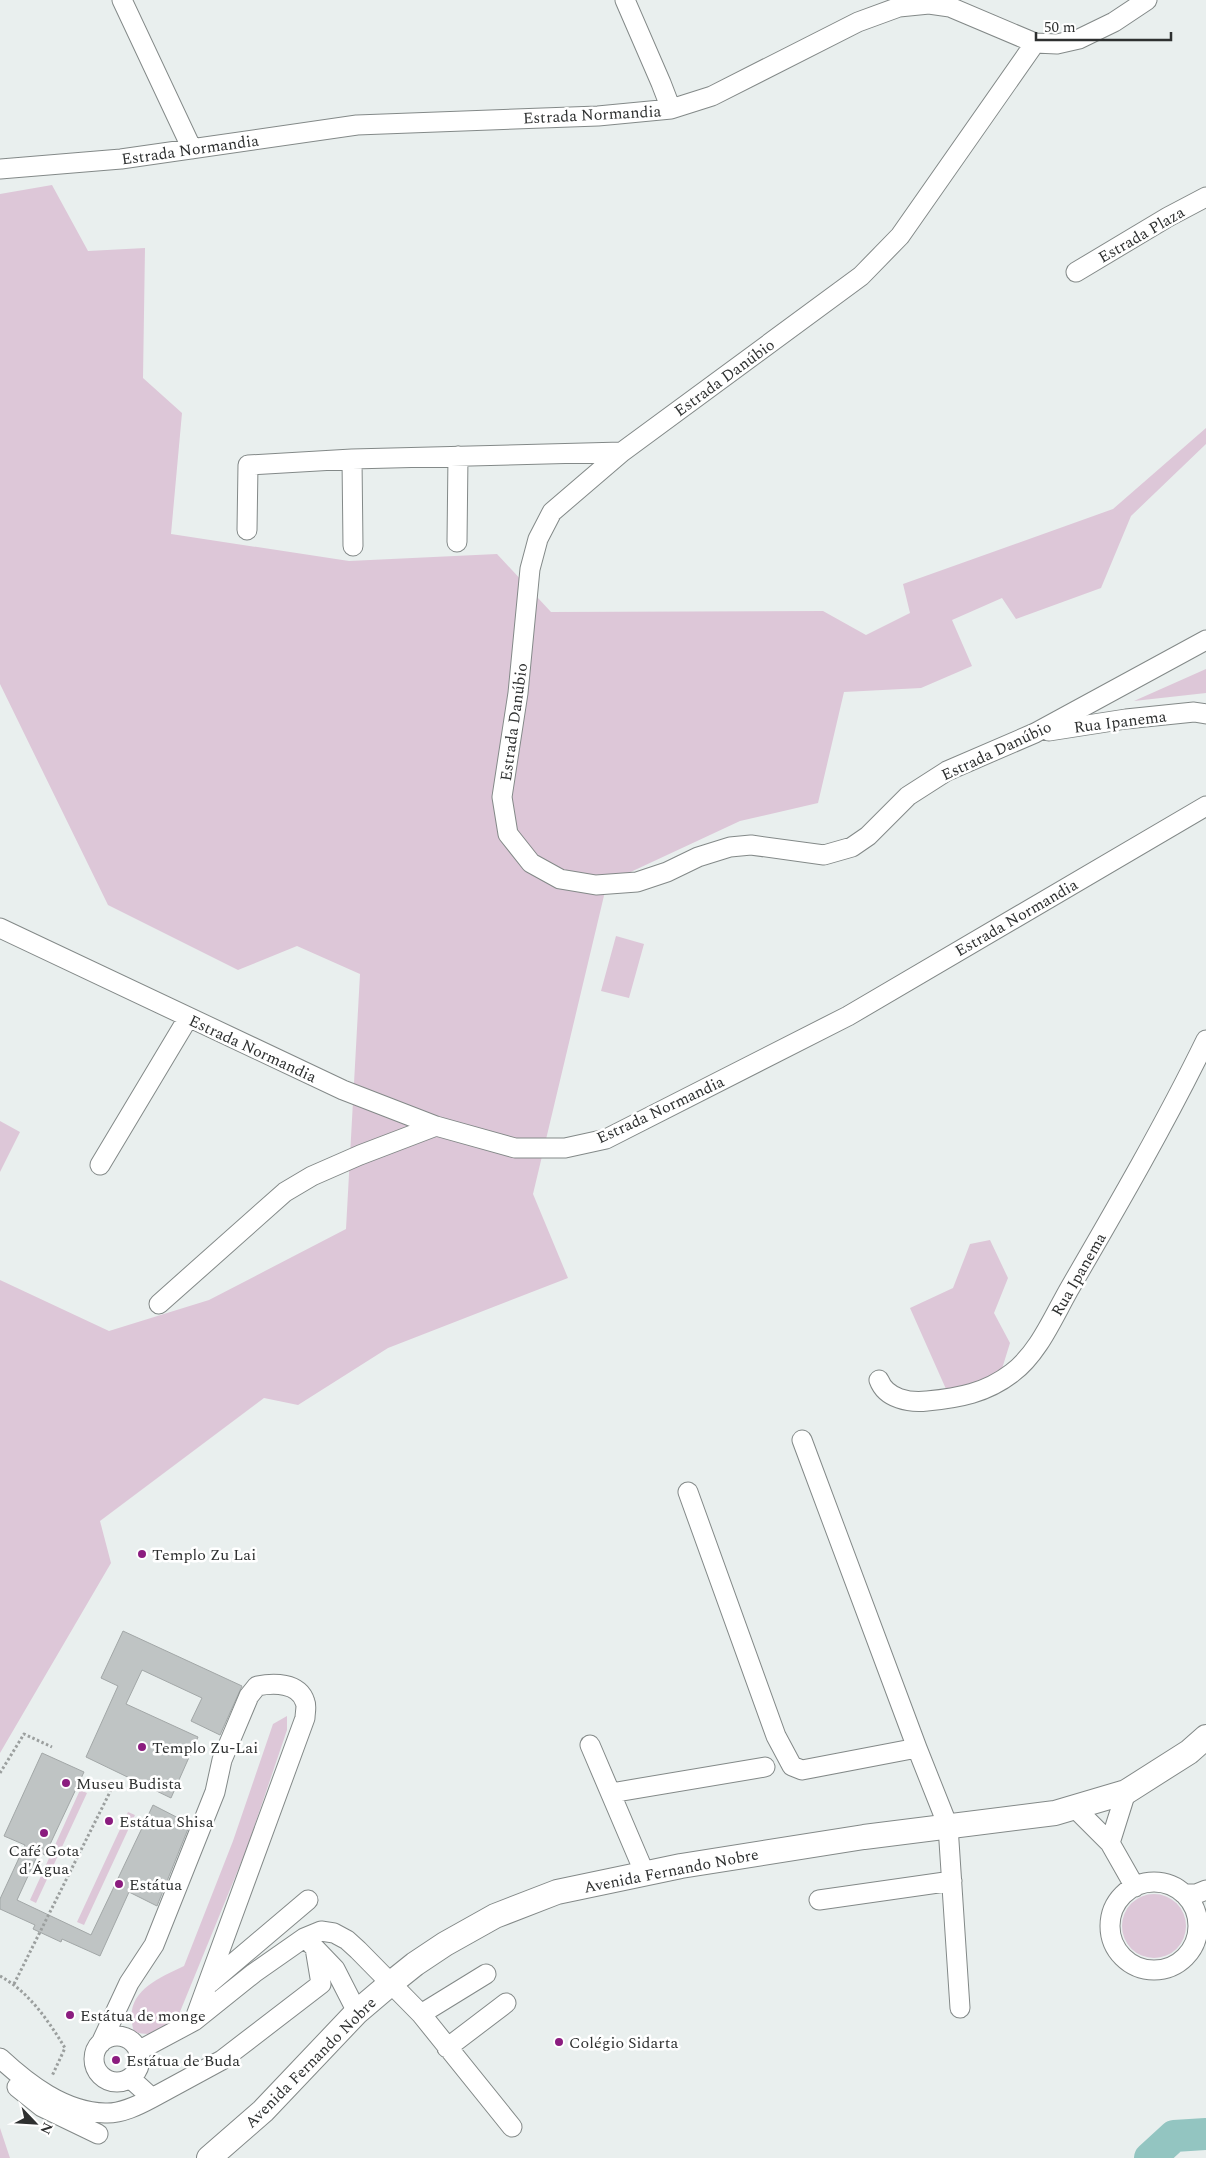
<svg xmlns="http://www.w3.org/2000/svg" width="1206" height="2158" font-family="Spectral,serif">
	<rect width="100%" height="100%" fill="#e9efee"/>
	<path fill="#ddc7d8" d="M 52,185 L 88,251 L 145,248 L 143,378 L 182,413 L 171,534 L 349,561 L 497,554 L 551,612 L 823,611 L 866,635 L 910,613 L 903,584 L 1113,509 L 1206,428 L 1206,444 L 1131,516 L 1101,588 L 1016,619 L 1002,598 L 952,620 L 972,666 L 921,688 L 844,692 L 818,803 L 740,821 L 607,883 L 533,1194 L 568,1278 L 388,1348 L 298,1405 L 264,1398 L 100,1521 L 111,1563 L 0,1753 L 0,1280 L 109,1331 L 209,1300 L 346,1229 L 360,974 L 297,946 L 238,970 L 108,905 L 0,684 L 0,194 Z
		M 1206,669 L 1206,693 L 1134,701 Z
		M 616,936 L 644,944 L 629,998 L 601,991 Z
		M 0,1121 L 20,1132 L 0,1172 Z
		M 990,1240 L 1008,1278 L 994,1313 L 1010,1343 L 1001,1372 L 968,1397 L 946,1389 L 910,1308 L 953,1288 L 970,1244 Z
		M 287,1716 L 287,1730 L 247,1848 L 175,2024 C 161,2034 151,2036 134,2032 C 122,1993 155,1980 184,1966 L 233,1841 L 273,1724 Z
		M 80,1790 L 87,1793 L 36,1903 L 30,1900 Z
		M 128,1812 L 135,1815 L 84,1925 L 77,1922 Z
		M1122 1926a32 32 0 1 1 64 0a32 32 0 1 1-64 0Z
		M 0,2128 L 10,2158 L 0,2158 Z"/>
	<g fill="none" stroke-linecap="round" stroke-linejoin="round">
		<path stroke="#93c5c1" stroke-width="32" d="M 1150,2158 L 1174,2136 L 1206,2134"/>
	</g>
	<path fill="#bfc4c4" stroke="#a2a7a7" d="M 123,1631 L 242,1686 L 220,1735 L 191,1721 L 202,1698 L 142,1670 L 126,1704 L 198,1737 L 171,1798 L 86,1757 L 118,1686 L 101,1678 Z
		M 42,1753 L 84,1772 L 45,1855 L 39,1852 L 17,1900 L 91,1935 L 153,1805 L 190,1824 L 157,1906 L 129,1892 L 100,1956 L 62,1939 L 61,1942 L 33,1929 L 35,1925 L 0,1909 L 0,1899 L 25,1845 L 4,1836 Z"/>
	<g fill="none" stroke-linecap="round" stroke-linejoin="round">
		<g stroke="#838988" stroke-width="21">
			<path id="minor" d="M 122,0 L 192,149
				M 625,0 L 661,83 L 671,109
				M 1035,43 L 900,236 L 861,276 L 622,452 L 552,512 L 538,539 L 530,569 L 518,693 L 502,797 L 508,834 L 531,863 L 560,879 L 596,885 L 637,882 L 667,872 L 698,857 L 730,847 L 751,845 L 824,855 L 852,847 L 868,836 L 908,796 L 947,771 L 1035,733 L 1206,640
				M 0,169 L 121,159 L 357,125 L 598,116 L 671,109 L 712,96 L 858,22 L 899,7 L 929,4 L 950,7 L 1035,43 L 1057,44 L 1079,39 L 1114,22 L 1147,0
				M 1076,272 L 1168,217 L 1206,197
				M 352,459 L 353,546
				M 247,530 L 248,465 L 352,459 L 622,452
				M 457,542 L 458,456
				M 1049,731 L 1126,719 L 1194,712 L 1206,714
				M 0,928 L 343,1090 L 436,1126 L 515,1148 L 565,1148 L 606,1139 L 848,1016 L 1206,806
				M 100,1165 L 188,1018
				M 159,1304 L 285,1192 L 312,1176 L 360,1155 L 436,1126
				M 879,1380 C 886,1399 910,1403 927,1401 C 959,1398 986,1393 1012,1373 C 1039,1353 1054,1315 1071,1286 C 1118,1205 1165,1124 1206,1040
				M 802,1440 L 917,1748 L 948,1826 L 960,2008
				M 688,1492 L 776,1736 L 792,1766 L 802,1770 L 917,1748
				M 590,1745 L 645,1874
				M 611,1793 L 765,1767
				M 1075,1808 L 1110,1843 L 1135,1887
				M 1110,1843 L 1126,1792
				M1110 1926a44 44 0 1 1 88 0a44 44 0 1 1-88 0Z
				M 1184,1894 L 1196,1894 L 1206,1890
				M 819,1900 L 952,1881
				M 312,1945 L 335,1969 L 357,2012
				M 210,1983 L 308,1900
				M 421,2014 L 486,1974
				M94 2059a23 23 0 1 1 46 0a23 23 0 1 1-46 0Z
				M 101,2043 L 129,1983 L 154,1945 L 215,1792 L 222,1760 L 249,1696 L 257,1686 C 273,1683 299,1682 305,1702 C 307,1706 305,1713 305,1718 L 194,2021
				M 447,2048 L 506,2003
				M 138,2051 L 194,2021 L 254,1973 L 304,1938 L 321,1931 L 334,1933 L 347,1940 L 358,1950 L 421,2014 L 512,2127
				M 0,2058 C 28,2084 64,2112 105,2113 C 121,2114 139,2105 152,2098
				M 130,2078 L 152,2098 L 222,2060 L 321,1984 L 315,1948
				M 17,2087 L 42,2107 L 98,2134"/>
		</g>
		<g stroke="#838988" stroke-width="26">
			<path id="major" d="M 209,2158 L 263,2111 L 357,2012 L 390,1984 L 415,1964 L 445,1944 L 495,1916 L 557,1892 L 681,1866 L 864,1837 L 1055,1813 L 1126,1792 L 1189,1752 L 1206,1737"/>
		</g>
		<path stroke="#9b9f9e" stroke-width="3" stroke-dasharray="2.5 2.5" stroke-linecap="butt" d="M 0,1773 L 24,1734 L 52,1747
			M 0,1976 C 29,1992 48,2020 65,2048 L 52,2076
			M 14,1984 L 113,1786"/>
		<use href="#minor" stroke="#fff" stroke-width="19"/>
		<use href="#major" stroke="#fff" stroke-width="24"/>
	</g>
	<g fill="#8b1c7f" stroke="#fff" stroke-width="2">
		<circle cx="142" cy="1554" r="5"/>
		<circle cx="142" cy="1747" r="5"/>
		<circle cx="66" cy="1783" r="5"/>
		<circle cx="109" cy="1821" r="5"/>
		<circle cx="44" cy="1833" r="5"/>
		<circle cx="119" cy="1884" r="5"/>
		<circle cx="70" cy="2015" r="5"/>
		<circle cx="559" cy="2042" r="5"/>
		<circle cx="116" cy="2060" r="5"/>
	</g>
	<g text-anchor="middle" stroke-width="5" stroke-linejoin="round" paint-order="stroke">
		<g font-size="16" fill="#2e3030" stroke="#fff">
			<text transform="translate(592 114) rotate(-3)" y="6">Estrada Normandia</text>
			<text transform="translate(190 149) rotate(-8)" y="6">Estrada Normandia</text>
			<text transform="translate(1141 234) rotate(-30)" y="6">Estrada Plaza</text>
			<text transform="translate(724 377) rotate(-36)" y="6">Estrada Danúbio</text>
			<text transform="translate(1120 721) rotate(-7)" y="6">Rua Ipanema</text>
			<text transform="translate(513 722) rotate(-82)" y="6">Estrada Danúbio</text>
			<text transform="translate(996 750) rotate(-25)" y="6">Estrada Danúbio</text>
			<text transform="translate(1016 917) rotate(-30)" y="6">Estrada Normandia</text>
			<text transform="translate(253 1048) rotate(25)" y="6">Estrada Normandia</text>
			<text transform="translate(660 1109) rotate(-25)" y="6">Estrada Normandia</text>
			<text transform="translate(1078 1274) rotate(-60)" y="6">Rua Ipanema</text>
			<text transform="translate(671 1870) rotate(-11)" y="6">Avenida Fernando Nobre</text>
			<text transform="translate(310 2062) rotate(-45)" y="6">Avenida Fernando Nobre</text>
		</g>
		<g font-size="16" fill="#2e3030" stroke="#fff" text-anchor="start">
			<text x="152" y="1560">Templo Zu Lai</text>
			<text x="152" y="1753">Templo Zu-Lai</text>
			<text x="76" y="1789">Museu Budista</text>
			<text x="119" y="1827">Estátua Shisa</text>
			<text x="44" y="1856" text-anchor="middle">Café Gota<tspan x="44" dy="18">d'Água</tspan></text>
			<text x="129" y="1890">Estátua</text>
			<text x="80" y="2021">Estátua de monge</text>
			<text x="569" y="2048">Colégio Sidarta</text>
			<text x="126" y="2066">Estátua de Buda</text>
		</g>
	</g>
	<g transform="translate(35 2123) rotate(115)" stroke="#ffffff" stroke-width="4" paint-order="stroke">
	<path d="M0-4L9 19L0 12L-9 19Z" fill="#2e3030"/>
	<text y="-8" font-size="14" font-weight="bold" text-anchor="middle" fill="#2e3030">N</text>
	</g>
	<path d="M1036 32v8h135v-8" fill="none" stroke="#2e3030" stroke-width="2.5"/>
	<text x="1044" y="32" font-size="15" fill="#2e3030" stroke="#ffffff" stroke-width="4" paint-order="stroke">50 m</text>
</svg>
